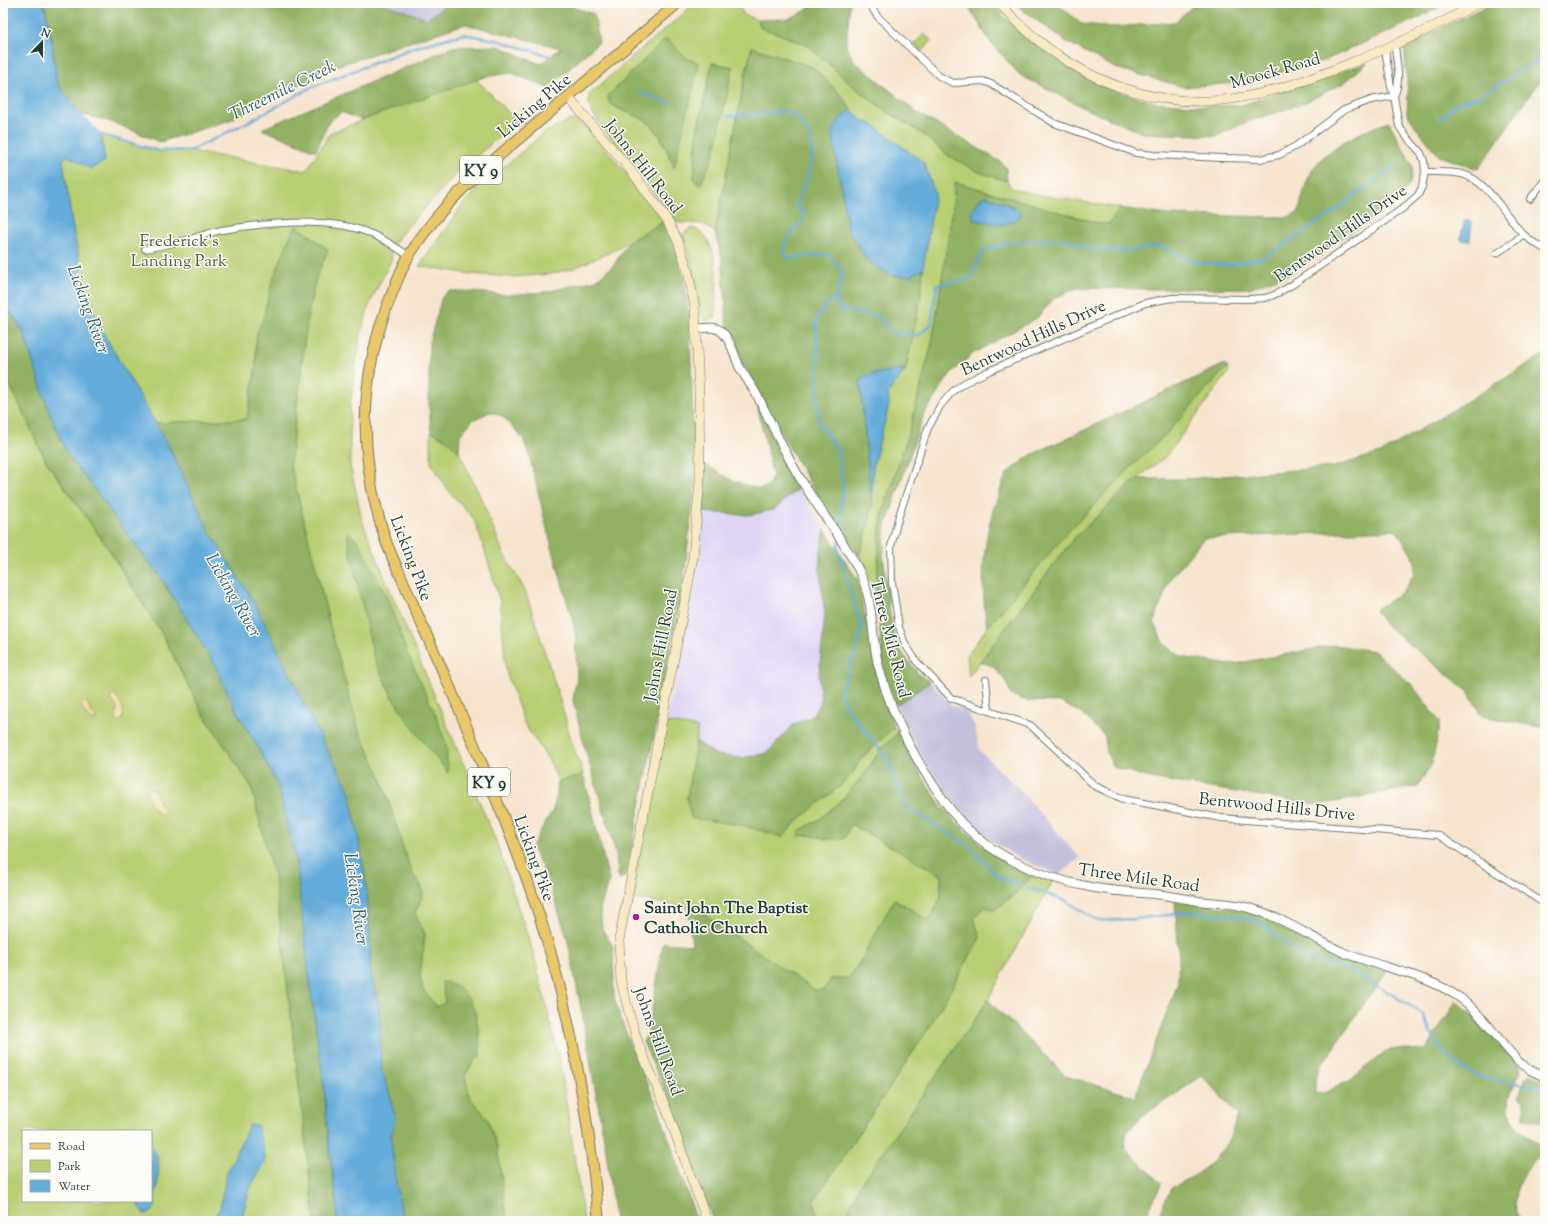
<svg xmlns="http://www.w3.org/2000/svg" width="1548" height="1224" font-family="'Sorts Mill Goudy',serif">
	<rect width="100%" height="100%" fill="#fdfcf7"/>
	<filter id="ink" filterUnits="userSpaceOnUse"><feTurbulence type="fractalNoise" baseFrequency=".025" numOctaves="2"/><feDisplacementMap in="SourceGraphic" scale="8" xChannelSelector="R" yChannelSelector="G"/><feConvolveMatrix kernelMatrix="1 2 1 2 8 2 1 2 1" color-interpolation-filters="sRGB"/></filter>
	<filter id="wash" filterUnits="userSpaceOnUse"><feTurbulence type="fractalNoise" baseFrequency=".012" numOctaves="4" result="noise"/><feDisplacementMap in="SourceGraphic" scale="16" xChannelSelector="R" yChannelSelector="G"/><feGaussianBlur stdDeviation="0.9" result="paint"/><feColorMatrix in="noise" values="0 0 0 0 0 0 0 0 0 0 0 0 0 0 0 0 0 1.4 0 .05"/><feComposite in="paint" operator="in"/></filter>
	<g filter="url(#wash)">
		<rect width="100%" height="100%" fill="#f6e4cd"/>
		<path fill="#dfd4f5" d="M 798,489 L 825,530 L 820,554 L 820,573 L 825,615 L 819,675 L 821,702 L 811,718 L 794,724 L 767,753 L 742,758 L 716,755 L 696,741 L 697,728 L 666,722 L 694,588 L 702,512 L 748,515 L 774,510 Z"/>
		<path fill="#c3c0db" d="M 382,3 L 449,3 L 427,19 Z
			M 930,682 L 952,706 L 965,709 L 975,727 L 980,751 L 1017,787 L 1080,858 L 1059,875 L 1018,858 L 972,827 L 927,765 L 912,738 L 896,705 Z"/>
		<path fill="#b8ce72" stroke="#6c8653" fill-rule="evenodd" d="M 696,3 L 728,3 L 740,8 L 744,15 L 758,20 L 761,28 L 784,36 L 810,47 L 854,87 L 885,110 L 920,132 L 949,156 L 979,172 L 1007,181 L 1011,188 L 1039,195 L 1120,208 L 1110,223 L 1101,224 L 955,182 L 952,214 L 932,343 L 911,425 L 882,516 L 880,528 L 876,593 L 859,556 L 868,527 L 872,506 L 873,466 L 889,405 L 888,393 L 906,369 L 920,301 L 923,269 L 935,193 L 924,163 L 872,124 L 863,121 L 851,110 L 842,96 L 812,67 L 752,47 L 745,76 L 715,233 L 704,224 L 693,223 L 680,223 L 672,219 L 659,199 L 631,165 L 592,113 L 589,104 L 589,95 L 627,61 ZM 664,40 L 668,40 L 686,58 L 674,167 C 667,152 660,128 644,120 C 633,114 621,111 610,104 L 608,96 ZM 712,63 L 733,67 L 699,186 L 694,179 L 697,132 Z
			M 924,34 L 932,41 L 921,52 L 914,44 Z
			M 474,77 L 517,121 L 455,175 L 399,236 L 390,251 L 392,257 L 391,260 L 369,305 L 360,337 L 350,406 L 350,465 L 362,520 L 389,588 L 496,841 L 534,955 L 560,1062 L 584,1221 L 507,1221 L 497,1146 L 486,1116 L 470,1098 L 465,1076 L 471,1065 L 480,1056 L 445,1003 L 437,1007 L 423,990 L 420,975 L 425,934 L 415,913 L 423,894 L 421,886 L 412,873 L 405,854 L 381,777 L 358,728 L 331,630 L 290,464 L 307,320 L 315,280 L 328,250 L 303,230 L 257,334 L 256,346 L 256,366 L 247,419 L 155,423 L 101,329 L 85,287 L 72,224 L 63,160 L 67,155 L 91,169 L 105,161 L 101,134 L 159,151 L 185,150 L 306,171 L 330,133 Z
			M 570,120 L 577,120 L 585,125 L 645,195 L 663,222 L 608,253 L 574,268 L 551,274 L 513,277 L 471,274 L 419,266 L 465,201 L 542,134 Z
			M 692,228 C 723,236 716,293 715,318 L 705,321 L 701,316 L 693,271 L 683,237 L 685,232 Z
			M 1227,367 L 1229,372 L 1165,457 L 1137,479 L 1074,538 L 969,676 L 967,655 L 987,628 L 1065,535 L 1126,472 L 1163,437 Z
			M 3,370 L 46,461 L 108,548 L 162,634 L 202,712 L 251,786 L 275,879 L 315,1221 L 3,1221 ZM 23,1131 L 151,1131 L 151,1201 L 23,1201 Z
			M 431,431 L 447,440 L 459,452 L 480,496 L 504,555 L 525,590 L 560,700 L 572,743 L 583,773 L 578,777 L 558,781 L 551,764 L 524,723 L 506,671 L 500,601 L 483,545 L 474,519 L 448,490 L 431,463 Z
			M 666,722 L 698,728 L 687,798 L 691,818 L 742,825 L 783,837 L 797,821 L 840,786 L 853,772 L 861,759 L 894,727 L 898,734 L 883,746 L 866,772 L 845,797 L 820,819 L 801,830 L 798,836 L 810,835 L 827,839 L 851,824 L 941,875 L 941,897 L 929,921 L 895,899 L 860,962 L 849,978 L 831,979 L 823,991 L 813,990 L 705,915 L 688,908 L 631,898 Z
			M 1034,874 L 1053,881 L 988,1000 L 857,1190 L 845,1221 L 819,1221 L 814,1201 L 930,1026 L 980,938 L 974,918 L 985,907 L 996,909 L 1017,892 Z"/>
		<path fill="#92b164" stroke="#58774c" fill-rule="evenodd" d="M 44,3 L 382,3 L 427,19 L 449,3 L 560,3 L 594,14 L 599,42 L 548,88 L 512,73 L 484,77 L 362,120 L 341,112 L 328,123 L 316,151 L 262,129 L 453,47 L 498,46 L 540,64 L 561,48 L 465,24 L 330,68 L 230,120 L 160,142 L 109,121 L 80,114 L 57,83 L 52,41 Z
			M 816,3 L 850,3 L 846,46 L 854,61 L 916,112 L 1001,162 L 1006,168 L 1007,181 L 979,172 L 949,156 L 920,132 L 885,110 L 854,87 L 810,47 L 785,36 L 761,28 L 758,20 L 788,19 L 805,11 Z
			M 964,3 L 991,3 L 1006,18 L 1046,52 L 1081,76 L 1112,90 L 1153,102 L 1204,106 L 1242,105 L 1367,63 L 1344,83 L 1304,103 L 1247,122 L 1217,136 L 1143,133 L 1093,112 L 1020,75 L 991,43 L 971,11 Z
			M 1017,3 L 1057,3 L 1081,24 L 1117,27 L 1175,22 L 1196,3 L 1448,3 L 1412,21 L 1326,60 L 1249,82 L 1184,87 L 1115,68 L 1067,42 L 1021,9 Z
			M 1488,3 L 1545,3 L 1545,77 L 1535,87 L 1478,169 L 1439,156 L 1417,129 L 1407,113 L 1408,94 L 1404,46 L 1482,8 Z
			M 664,40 L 668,40 L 686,58 L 699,63 L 674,168 C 668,152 660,129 645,120 C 634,114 621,110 610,104 L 608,96 Z
			M 752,47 L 812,67 L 842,96 L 851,110 L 840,118 L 910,276 L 923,269 L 920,301 L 906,369 L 867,375 L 860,381 L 872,506 L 868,527 L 859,556 L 817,495 L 787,444 L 751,379 L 736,347 L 727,324 L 722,258 L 715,233 L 745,76 Z
			M 712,63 L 733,67 L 714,155 L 700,186 L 694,179 L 697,132 Z
			M 1389,122 L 1413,167 L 1410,183 L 1398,201 L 1287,275 L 1249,288 L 1154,289 L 1077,288 L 1054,298 L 1037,318 L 974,353 L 951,373 L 924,414 L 886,525 L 883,556 L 889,609 L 895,643 L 919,675 L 930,682 L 896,705 L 884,670 L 876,593 L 880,528 L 882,516 L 911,425 L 932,343 L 952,214 L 955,182 L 1101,224 L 1110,223 L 1120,208 L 1167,215 L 1289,217 L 1299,212 C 1302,198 1305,183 1312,171 C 1324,148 1366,129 1389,122 ZM 985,196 L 1003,202 L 1020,211 L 983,221 L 974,220 L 972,212 Z
			M 663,222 L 674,245 L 684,278 L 689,316 L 691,364 L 695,483 L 684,577 L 663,691 L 626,876 L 620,879 L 618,875 L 616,854 L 585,748 L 573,700 L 577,676 L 575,630 L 546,525 L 529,454 L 523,439 L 503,416 L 490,412 L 473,420 L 460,435 L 459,452 L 447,440 L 431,431 L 429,407 L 429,343 L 442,297 L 448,291 L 464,291 L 505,295 L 546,292 L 596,280 L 614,265 L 628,242 Z
			M 297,226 L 328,250 L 315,280 L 307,320 L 290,464 L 331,630 L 358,728 L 381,777 L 405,854 L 412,873 L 421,886 L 423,894 L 415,913 L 425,934 L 420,975 L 423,990 L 437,1007 L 445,1003 L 442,982 C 477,987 480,1028 480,1056 L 471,1065 L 465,1076 L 470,1098 L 486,1116 L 497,1146 L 507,1221 L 403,1221 L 395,1177 L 391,1138 L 395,1118 L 390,1095 L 382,1072 L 379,1007 L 370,970 L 370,936 L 366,884 L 358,835 L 349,790 L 322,740 L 255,604 L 209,531 L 169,447 L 155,423 L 247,419 L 256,366 L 256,346 L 257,334 L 263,319 L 272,282 L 291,234 Z
			M 3,302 L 23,331 L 50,414 L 69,457 L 93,487 L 126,533 L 160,576 L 212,660 L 236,710 L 262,755 L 278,786 L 296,861 L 324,1086 L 329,1147 L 337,1205 L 337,1221 L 315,1221 L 275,882 L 251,786 L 202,712 L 162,634 L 108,548 L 46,461 L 3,370 Z
			M 1545,354 L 1545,728 L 1482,716 L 1468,691 L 1384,624 L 1375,610 L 1403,592 L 1414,573 L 1415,560 L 1396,530 L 1204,538 L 1170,579 L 1154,622 L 1163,643 L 1182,657 L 1229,665 L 1335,645 L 1374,651 L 1412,685 L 1440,722 L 1432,764 L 1418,786 L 1318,805 L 1149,778 L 1114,767 L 1107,754 L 1105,737 L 1082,714 L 1060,702 L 1028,701 L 1011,695 L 1007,683 L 993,666 L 980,662 L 1074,538 L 1137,479 L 1186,479 L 1334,467 L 1383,452 Z
			M 1225,364 L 1227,367 L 1163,437 L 1126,472 L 1065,535 L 987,628 C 980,583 982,534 1000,491 C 1002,486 1004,479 1007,474 C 1011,468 1025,460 1031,455 Z
			M 759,405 L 785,467 L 798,489 L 774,510 L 748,515 L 702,512 L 706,465 L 733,481 L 759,489 L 768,486 L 773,476 L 758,409 Z
			M 825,530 L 857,579 L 878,675 L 894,727 L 861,759 L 853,772 L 840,786 L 797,821 L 783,837 L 742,825 L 691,818 L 687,798 L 696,741 L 716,755 L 742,758 L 767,753 L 794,724 L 811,717 L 821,702 L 819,675 L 825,615 L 820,573 L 820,554 Z
			M 347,531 L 359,542 L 389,602 L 407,653 L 434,711 L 446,744 L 448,773 L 416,732 L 394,700 L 374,659 L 349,545 Z
			M 898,734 L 929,788 L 942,806 L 957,823 L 990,852 L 1034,874 L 1017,892 L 995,910 L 985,907 L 974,918 L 980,938 L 930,1026 L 814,1201 L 819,1221 L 713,1221 L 668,1097 L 643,1042 L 648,1034 L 663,943 L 692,945 L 688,908 L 705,915 L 814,990 L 823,990 L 831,979 L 849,978 L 860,962 L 894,899 L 929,921 L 941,897 L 941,875 L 851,824 L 844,839 L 827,839 L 810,835 L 798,836 L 801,830 L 820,819 L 845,797 L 866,772 L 883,746 Z
			M 583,773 L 609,880 L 600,909 L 602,929 L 613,946 L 614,998 L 631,1048 L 658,1107 L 697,1221 L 615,1221 L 606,1151 L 580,1003 L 567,937 L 548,880 L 532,847 L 543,826 L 553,810 L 557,795 L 558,781 L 578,777 Z
			M 1175,901 C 1205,905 1236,907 1264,917 C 1284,924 1301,936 1319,945 C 1340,956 1364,963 1387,971 L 1320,1067 L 1315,1078 L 1316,1094 L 1327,1092 L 1353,1078 L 1386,1051 L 1398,1049 L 1426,1050 L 1456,1001 L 1476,1018 L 1521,1068 C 1517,1080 1508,1095 1509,1108 C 1510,1127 1530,1138 1544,1147 C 1532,1164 1510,1186 1516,1209 C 1517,1213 1519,1217 1521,1221 L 1156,1221 L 1171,1188 L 1192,1177 L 1213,1162 L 1229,1140 L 1238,1115 L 1202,1076 L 1140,1118 L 1125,1135 L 1125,1149 L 1162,1183 L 1143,1221 L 845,1221 L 857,1190 L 988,1000 L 1066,1076 L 1135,1097 L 1178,983 L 1179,958 Z
			M 1529,1074 L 1545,1080 L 1545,1122 L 1524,1119 L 1524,1101 L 1519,1097 L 1526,1077 Z"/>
		<path fill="#eeda9e" stroke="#868c69" d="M 113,694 L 115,694 C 120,702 128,713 120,722 L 116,720 L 117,708 L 110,698 Z
			M 85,701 L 87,703 L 91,712 L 96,717 L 95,721 C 87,719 82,711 81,704 Z
			M 150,788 L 156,790 L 158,800 L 164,810 L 163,814 L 157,813 C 152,807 143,793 150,788 Z"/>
		<path fill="#63abda" stroke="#417487" d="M 3,3 L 44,3 L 52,41 L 57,83 L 80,113 L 101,134 L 105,161 L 91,169 L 67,155 L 63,160 L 72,224 L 85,287 L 101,329 L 169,447 L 209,531 L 255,604 L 322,740 L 349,790 L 358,835 L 366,884 L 370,936 L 370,970 L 379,1007 L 382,1072 L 390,1095 L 395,1118 L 391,1138 L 395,1177 L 403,1221 L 337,1221 L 337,1205 L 329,1147 L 324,1086 L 310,984 L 296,861 L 278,786 L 262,755 L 236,710 L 212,660 L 160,576 L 126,533 L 93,487 L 69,457 L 50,414 L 23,331 L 3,302 Z
			M 851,110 L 863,121 L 872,124 L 924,163 L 935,193 L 923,269 L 910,276 L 891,276 L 868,261 L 848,230 L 832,132 L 840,118 Z
			M 985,196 L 1003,202 L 1020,211 L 1021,215 C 1005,231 994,222 974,220 L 972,212 L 979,200 Z
			M 1465,220 L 1472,222 L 1470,241 L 1461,240 L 1460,238 Z
			M 906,369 L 888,393 L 889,405 L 873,466 L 872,506 L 860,381 L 867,375 Z
			M 249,1125 L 257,1125 L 266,1161 L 250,1188 L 241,1221 L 211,1221 L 220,1208 L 226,1175 Z
			M 151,1146 C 161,1155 159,1174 157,1188 C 155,1195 153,1198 156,1206 L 152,1212 L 144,1214 L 135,1201 L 151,1201 Z"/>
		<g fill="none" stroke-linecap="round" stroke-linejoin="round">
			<path stroke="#63abda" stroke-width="2.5" d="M 637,92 L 670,103
				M 728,116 L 789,111 C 794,116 802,122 806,129 C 820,154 806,182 796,206 L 804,213 L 803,220 L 787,239 L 783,251 L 789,258 L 828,254 L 842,272 L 836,300 L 826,303 L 816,322 L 818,357 L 818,420 L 837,450 L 843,485 L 840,533
				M 1439,120 L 1458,103 L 1480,96 L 1540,59 L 1545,54
				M 99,134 L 159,151 L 192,150 L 252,120 L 310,88 L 415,47 L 463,34 L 496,40 L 550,56
				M 836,300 L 841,310 L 877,316 L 894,334 L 919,335 L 931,324 L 937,285 L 970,279 L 983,251 L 1006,243 L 1064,239 L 1088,248 L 1127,251 L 1160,246 L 1196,262 L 1226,265 L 1263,258 L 1335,211 L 1396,164
				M 839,542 L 838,550 L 862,629 L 853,660 L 840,691 L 846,707 L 888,760 L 905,807 L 971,847 L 998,877 L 1066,901 L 1098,921 L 1135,919 L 1193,912 L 1237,916 L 1261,923 L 1304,959 L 1344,968 L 1391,994 L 1422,1013 L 1436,1044 L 1454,1062 L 1468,1072 L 1483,1078 L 1545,1088"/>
		</g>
	</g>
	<g filter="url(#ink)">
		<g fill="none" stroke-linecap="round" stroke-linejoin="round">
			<g stroke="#6a776a" stroke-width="8">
				<path id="minor" d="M 869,3 L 877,16 L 939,76 L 953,83 L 983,81 L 991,84 L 1054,123 L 1136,153 L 1154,155 L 1223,158 L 1260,159 L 1279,155 L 1296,146 L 1344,110 L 1371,100 L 1394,96
					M 1385,49 L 1391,87 L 1394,96 L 1399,126 L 1405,135 L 1421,153 L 1424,161 L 1425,172 L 1422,187 L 1418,195 L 1402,209 L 1292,285 L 1274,295 L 1265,298 L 1248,299 L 1172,298 L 1145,303 L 989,371 L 964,383 L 953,391 L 940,406 L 935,416 L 928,428 L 898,519 L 891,546 L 892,582 L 899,627 L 905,644 L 917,662 L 951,698 L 1030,725 L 1053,746 L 1095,786 L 1123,799 L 1221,818 L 1438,835 L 1545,904
					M 1394,96 C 1402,79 1396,63 1395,45
					M 1425,172 C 1437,172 1450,171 1462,174 C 1487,180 1505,215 1522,233 C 1529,240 1537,245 1545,249
					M 1530,199 L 1545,180
					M 145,249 C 160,246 175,243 190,239 C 201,236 211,232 222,230 C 263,223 324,217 364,231 C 380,237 395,246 409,256
					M 1497,253 L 1514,242 L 1523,234
					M 986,680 L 989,711"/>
			</g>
			<g stroke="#6a776a" stroke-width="10">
				<path id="tertiary" d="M 695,329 C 705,328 716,325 723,333 C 732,342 734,355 739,366 C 745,377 752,386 758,397 C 772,424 784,452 800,478 C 819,511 845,540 861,575 C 874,603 871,635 878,664 C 892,718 920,770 954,814 C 986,854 1041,878 1090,887 C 1114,892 1139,892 1163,895 C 1175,897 1187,899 1199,901 C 1212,903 1227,903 1241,906 C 1279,914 1310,938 1345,953 C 1384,969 1428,974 1463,1000 C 1485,1017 1500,1043 1520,1063 L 1530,1070 L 1545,1077"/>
			</g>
			<g stroke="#6a776a" stroke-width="10">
				<path id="secondary" d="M 998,3 C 1012,16 1025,30 1040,42 C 1094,85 1163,109 1231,99 C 1269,94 1306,81 1341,67 C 1389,48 1434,28 1478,3
					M 568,97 L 633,173 L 667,220 L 678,241 L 688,271 L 695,308 L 699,391 L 700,480 L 693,557 L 683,612 L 619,940 L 621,982 L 631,1020 L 639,1046 L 666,1108 L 707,1221"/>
			</g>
			<g stroke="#6a776a" stroke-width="12">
				<path id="primary" d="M 599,1221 C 596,1196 594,1170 590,1145 C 578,1059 559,970 530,888 C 505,817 475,746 445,676 C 430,642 414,608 400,574 C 394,561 388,549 384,535 C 357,452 359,372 393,291 C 398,279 403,265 410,254 C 442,201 489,164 535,125 C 583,84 630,44 678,3"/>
			</g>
			<use href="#minor" stroke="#fff" stroke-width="6"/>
			<use href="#tertiary" stroke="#fff" stroke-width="8"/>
			<use href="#secondary" stroke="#f7e9c3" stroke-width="9"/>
			<use href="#primary" stroke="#eac769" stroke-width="10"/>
		</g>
	</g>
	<circle fill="#b5179e" stroke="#fdfcf7" stroke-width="1.5" cx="636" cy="917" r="4"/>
	<g text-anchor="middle" stroke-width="3" stroke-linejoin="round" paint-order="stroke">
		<g fill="#fdfcf7" stroke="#62766e" stroke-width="1">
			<rect x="460" y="156" width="42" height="28" rx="3"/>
			<rect x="468" y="768" width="42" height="28" rx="3"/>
		</g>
		<g font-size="16" font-weight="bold" fill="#1f3d34">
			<text x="481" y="176">KY 9</text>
			<text x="489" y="788">KY 9</text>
		</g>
		<g font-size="17" fill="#1f3d34" stroke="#fdfcf7">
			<text transform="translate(1275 70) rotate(-16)" y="6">Moock Road</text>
			<text transform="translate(534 105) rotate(-40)" y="6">Licking Pike</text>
			<text transform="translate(644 166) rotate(52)" y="6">Johns Hill Road</text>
			<text transform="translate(1340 233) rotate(-35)" y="6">Bentwood Hills Drive</text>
			<text transform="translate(1033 337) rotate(-25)" y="6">Bentwood Hills Drive</text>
			<text transform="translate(412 558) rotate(69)" y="6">Licking Pike</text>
			<text transform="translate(891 638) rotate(76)" y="6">Three Mile Road</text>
			<text transform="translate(660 645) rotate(-79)" y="6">Johns Hill Road</text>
			<text transform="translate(1277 806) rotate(6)" y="6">Bentwood Hills Drive</text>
			<text transform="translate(535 858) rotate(70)" y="6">Licking Pike</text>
			<text transform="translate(1139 877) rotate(8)" y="6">Three Mile Road</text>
			<text transform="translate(659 1041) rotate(70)" y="6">Johns Hill Road</text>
		</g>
		<g font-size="17" fill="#456144" stroke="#fdfcf7">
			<text x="179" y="246">Frederick's<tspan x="179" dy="20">Landing Park</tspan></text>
		</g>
		<g font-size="17" font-weight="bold" fill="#1f3d34" stroke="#fdfcf7" text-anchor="start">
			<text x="644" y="913">Saint John The Baptist<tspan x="644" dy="20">Catholic Church</tspan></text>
		</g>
		<g font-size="18" font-style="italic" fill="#335e66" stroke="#fdfcf7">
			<text transform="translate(282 90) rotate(-26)" y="6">Threemile Creek</text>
			<text transform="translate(89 309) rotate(70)" y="6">Licking River</text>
			<text transform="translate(234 595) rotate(60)" y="6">Licking River</text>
			<text transform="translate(357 899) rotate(82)" y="6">Licking River</text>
		</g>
	</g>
	<rect width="1548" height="1224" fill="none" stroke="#fdfcf7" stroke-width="16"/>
	<rect x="22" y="1130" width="130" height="72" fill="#fdfcf7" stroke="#a4b0a9"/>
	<rect x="30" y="1143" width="20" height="6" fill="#eac769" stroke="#a4b0a9"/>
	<text x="58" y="1150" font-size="12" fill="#1f3d34">Road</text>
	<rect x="30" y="1160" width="20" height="12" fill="#b8ce72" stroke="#a4b0a9"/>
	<text x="58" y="1170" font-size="12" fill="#1f3d34">Park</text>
	<rect x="30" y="1180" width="20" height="12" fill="#63abda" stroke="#a4b0a9"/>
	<text x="58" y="1190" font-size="12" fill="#1f3d34">Water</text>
	<g transform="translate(42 42) rotate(22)" stroke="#fdfcf7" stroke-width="3" paint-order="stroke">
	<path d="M0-3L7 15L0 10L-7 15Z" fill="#1f3d34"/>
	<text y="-6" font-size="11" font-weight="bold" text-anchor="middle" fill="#1f3d34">N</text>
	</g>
</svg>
